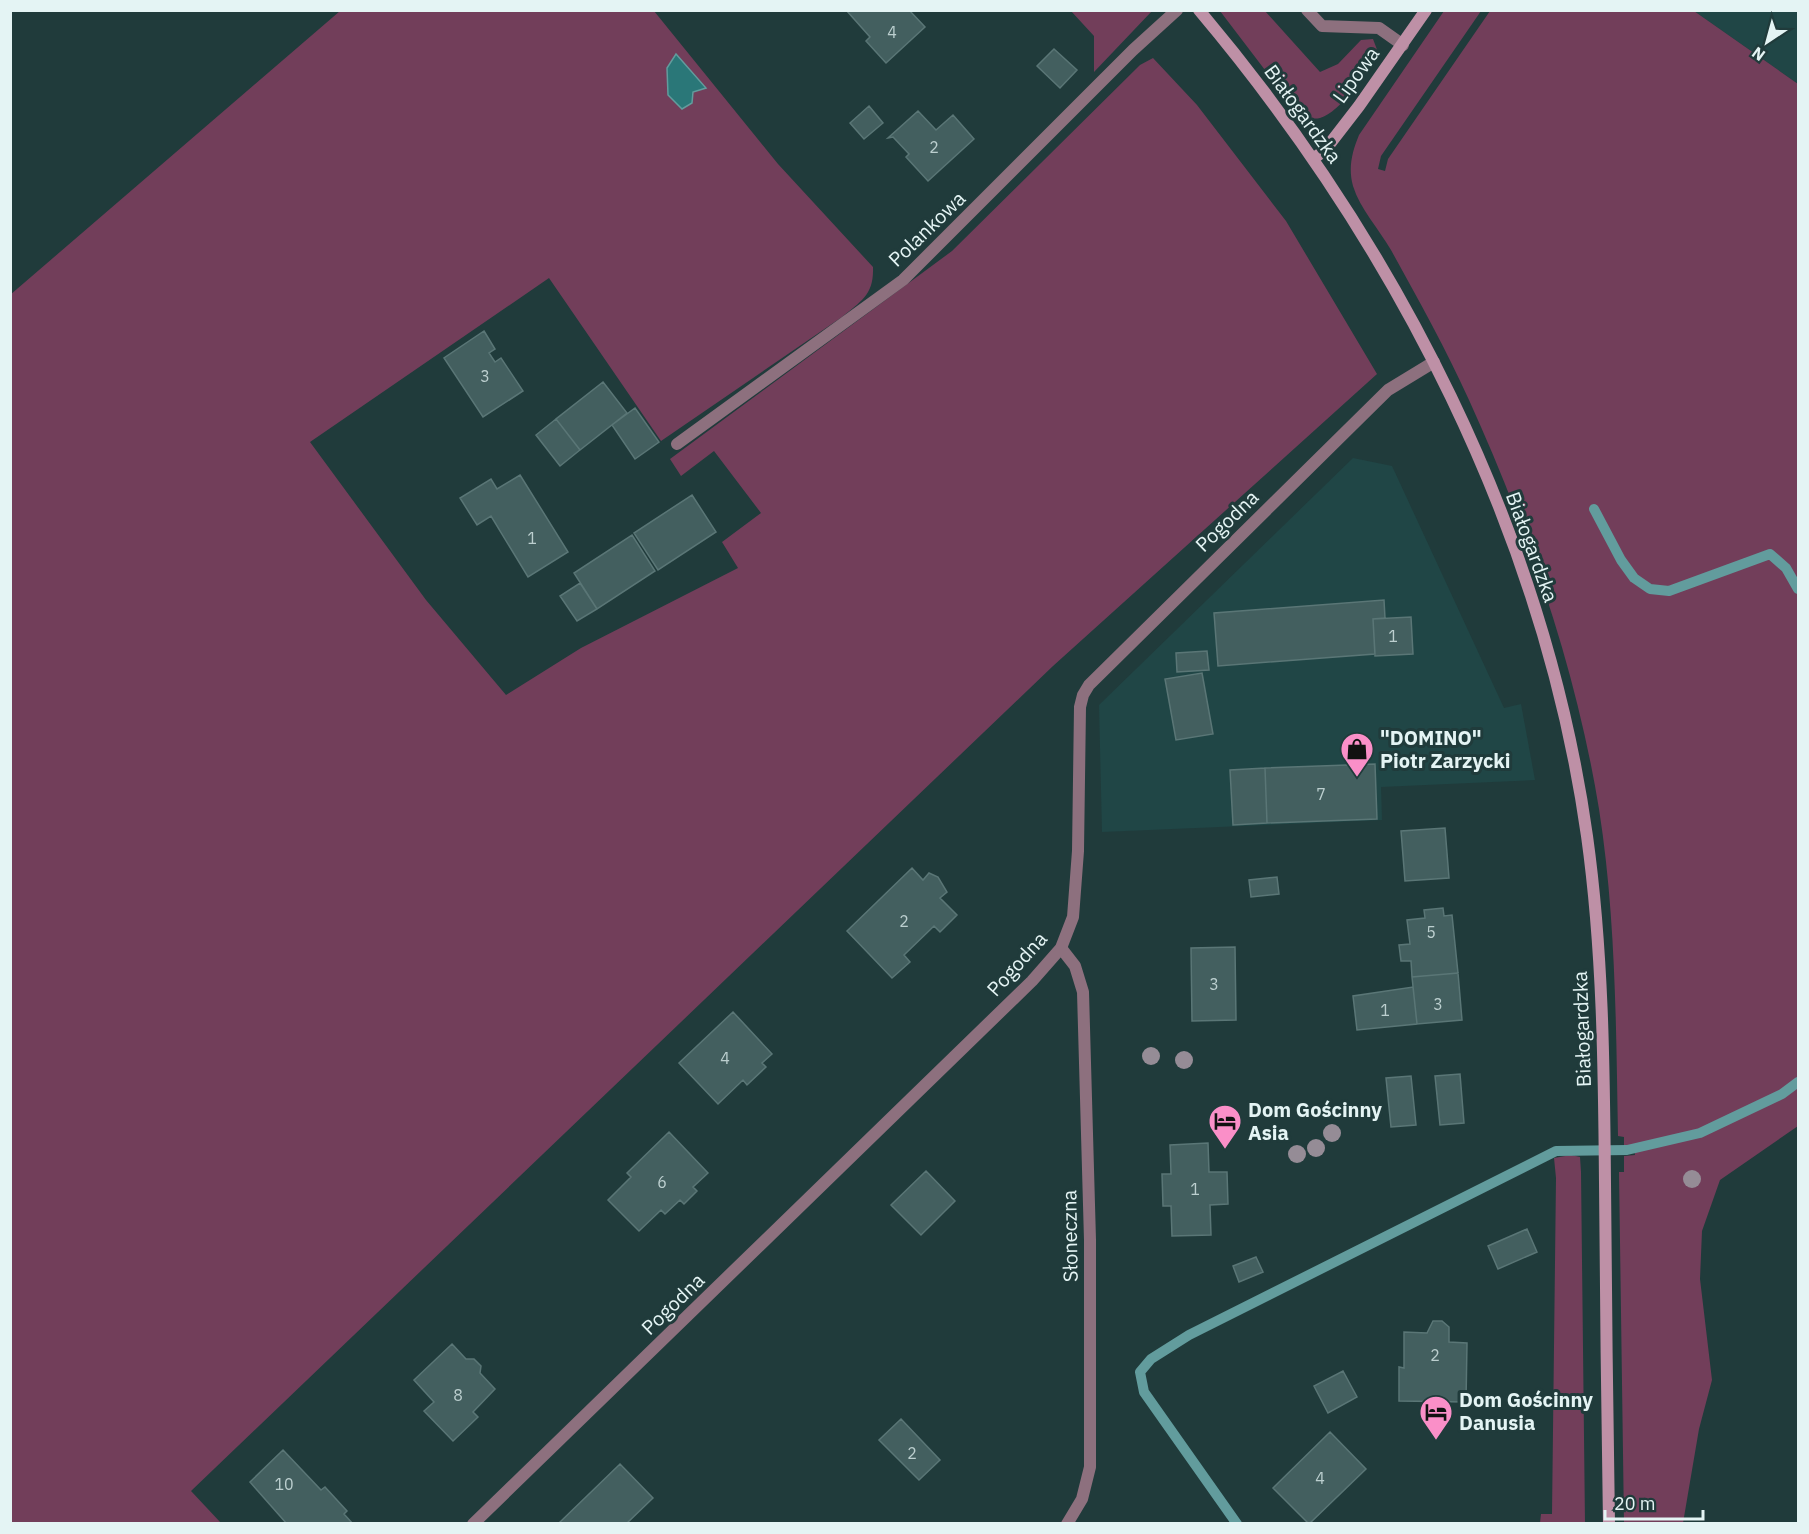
<svg xmlns="http://www.w3.org/2000/svg" width="1809" height="1534" font-family="'IBM Plex Sans',sans-serif">
	<rect width="100%" height="100%" fill="#203b3b"/>
	<path fill="#204646" d="M 1694,11 L 1798,11 L 1798,84 Z
		M 1353,458 L 1392,466 L 1504,708 L 1521,704 L 1535,780 L 1381,787 L 1382,820 L 1102,832 L 1099,705 Z"/>
	<path fill="#723e5a" d="M 340,11 L 654,11 L 778,164 L 873,267 C 874,295 861,301 842,317 L 661,441 L 549,278 L 310,442 L 426,600 L 506,695 L 581,648 L 738,568 L 722,542 L 761,513 L 714,451 L 681,476 L 670,459 L 952,251 L 1140,65 L 1153,58 L 1197,105 L 1286,221 L 1377,374 L 1053,666 L 191,1491 L 221,1523 L 11,1523 L 10,295 Z
		M 1071,11 L 1152,11 L 1094,72 L 1094,36 Z
		M 1220,11 L 1265,11 L 1320,72 L 1338,64 L 1361,40 L 1373,39 L 1379,55 C 1366,72 1341,112 1320,118 C 1311,120 1305,116 1297,112 Z
		M 1444,11 L 1481,11 L 1381,156 L 1378,169 L 1385,171 L 1388,159 L 1490,11 L 1694,11 L 1798,84 L 1798,1126 L 1720,1180 L 1702,1231 L 1700,1279 L 1712,1380 L 1699,1429 L 1683,1523 L 1624,1523 L 1619,1172 L 1624,1172 L 1624,1156 L 1635,1155 L 1634,1147 L 1624,1146 L 1624,1137 L 1618,1136 C 1616,1027 1616,917 1599,809 C 1576,668 1528,530 1469,400 C 1446,349 1418,299 1391,250 C 1379,229 1360,209 1353,186 C 1348,168 1352,152 1359,135 Z
		M 1571,1155 L 1580,1157 L 1581,1172 L 1585,1523 L 1540,1523 L 1541,1514 L 1552,1514 L 1556,1178 L 1554,1158 Z"/>
	<path fill="#2a7778" stroke="#629c9d" stroke-width="1.5" d="M 676,54 L 706,88 L 693,92 L 692,103 L 682,109 L 668,95 L 667,68 Z"/>
	<g fill="none" stroke-linecap="round" stroke-linejoin="round">
		<path stroke="#629c9d" stroke-width="10" d="M 1594,509 L 1621,560 L 1634,578 L 1650,589 L 1669,591 L 1770,554 L 1786,568 L 1798,589
			M 1237,1524 L 1144,1392 L 1140,1372 L 1151,1359 L 1189,1335 L 1556,1151 L 1627,1150 L 1700,1133 L 1782,1094 L 1798,1082"/>
	</g>
	<path fill="#435f5f" stroke="#5a7676" stroke-width="1.5" d="M 846,10 L 909,10 L 925,27 L 886,63 L 866,41 L 870,37 Z
		M 1054,49 L 1077,70 L 1060,88 L 1037,66 Z
		M 869,106 L 883,123 L 864,139 L 850,123 Z
		M 918,111 L 936,130 L 953,115 L 974,139 L 928,181 L 906,157 L 909,154 L 893,137 L 888,138 Z
		M 484,331 L 495,349 L 489,353 L 495,362 L 501,358 L 523,391 L 483,417 L 444,358 Z
		M 603,382 L 627,413 L 580,450 L 556,419 Z
		M 635,408 L 659,442 L 635,459 L 612,425 Z
		M 556,419 L 580,450 L 560,466 L 536,435 Z
		M 520,475 L 568,552 L 528,577 L 491,516 L 477,525 L 460,498 L 491,479 L 497,489 Z
		M 692,495 L 716,532 L 658,570 L 634,533 Z
		M 632,535 L 655,571 L 597,609 L 574,573 Z
		M 580,583 L 597,609 L 577,621 L 560,596 Z
		M 1384,600 L 1385,618 L 1373,619 L 1375,654 L 1218,666 L 1214,613 Z
		M 1411,617 L 1413,654 L 1375,656 L 1373,619 Z
		M 1207,651 L 1209,670 L 1177,672 L 1176,653 Z
		M 1202,673 L 1213,734 L 1176,740 L 1165,679 Z
		M 1375,764 L 1377,819 L 1267,823 L 1265,768 Z
		M 1265,768 L 1267,823 L 1233,825 L 1230,770 Z
		M 1445,828 L 1449,878 L 1405,881 L 1401,831 Z
		M 912,868 L 923,880 L 929,873 L 938,877 L 947,892 L 940,898 L 957,915 L 940,932 L 934,926 L 904,955 L 910,962 L 892,978 L 847,931 Z
		M 1277,877 L 1279,894 L 1251,897 L 1249,880 Z
		M 1443,908 L 1444,916 L 1452,915 L 1458,973 L 1412,977 L 1411,961 L 1401,961 L 1399,945 L 1410,944 L 1407,920 L 1425,918 L 1424,910 Z
		M 1235,947 L 1236,1020 L 1192,1021 L 1191,948 Z
		M 1458,973 L 1462,1020 L 1417,1024 L 1412,977 Z
		M 1413,987 L 1417,1024 L 1357,1030 L 1353,996 Z
		M 733,1012 L 772,1054 L 762,1063 L 766,1067 L 747,1085 L 743,1080 L 718,1104 L 679,1063 Z
		M 1460,1074 L 1464,1123 L 1440,1125 L 1435,1076 Z
		M 1411,1076 L 1416,1125 L 1391,1127 L 1386,1078 Z
		M 669,1132 L 708,1173 L 693,1187 L 697,1191 L 684,1204 L 680,1200 L 665,1214 L 661,1210 L 639,1231 L 608,1200 L 631,1177 L 627,1173 Z
		M 1208,1143 L 1209,1172 L 1227,1172 L 1228,1204 L 1210,1205 L 1211,1235 L 1172,1236 L 1171,1206 L 1163,1206 L 1162,1174 L 1171,1174 L 1170,1145 Z
		M 926,1171 L 955,1201 L 921,1235 L 891,1205 Z
		M 1527,1229 L 1537,1252 L 1498,1269 L 1488,1246 Z
		M 1256,1257 L 1263,1272 L 1239,1282 L 1233,1266 Z
		M 1433,1321 L 1442,1321 L 1449,1327 L 1449,1342 L 1467,1343 L 1466,1402 L 1399,1401 L 1399,1367 L 1404,1368 L 1404,1332 L 1427,1333 Z
		M 452,1344 L 466,1359 L 474,1359 L 481,1366 L 480,1373 L 495,1389 L 473,1412 L 478,1417 L 453,1441 L 424,1411 L 434,1402 L 414,1380 Z
		M 1343,1371 L 1357,1397 L 1328,1413 L 1314,1386 Z
		M 901,1419 L 940,1460 L 919,1480 L 879,1440 Z
		M 1330,1432 L 1366,1469 L 1309,1524 L 1273,1488 Z
		M 283,1450 L 321,1490 L 325,1487 L 347,1511 L 344,1514 L 353,1524 L 287,1524 L 250,1482 Z
		M 620,1464 L 653,1498 L 626,1524 L 558,1524 Z"/>
	<g fill="none" stroke-linecap="round" stroke-linejoin="round">
		<path stroke="#8d707e" stroke-width="12" d="M 1307,10 L 1322,26 L 1379,28 L 1403,45"/>
		<path stroke="#8d707e" stroke-width="12" d="M 677,444 L 903,280 L 1133,50 L 1177,10
			M 1061,948 L 1075,966 L 1083,992 L 1090,1240 L 1090,1467 L 1082,1499 L 1067,1524
			M 473,1524 L 1032,981 L 1061,948 L 1073,917 L 1078,851 L 1080,707 L 1083,695 L 1089,685 L 1388,390 L 1434,362"/>
		<path stroke="#be90a6" stroke-width="12" d="M 1199,10 C 1396,244 1544,531 1587,836 C 1603,951 1604,1067 1605,1183 C 1606,1297 1607,1410 1609,1524
			M 1313,159 L 1325,150 L 1359,106 L 1426,10"/>
	</g>
	<g fill="#958c96">
		<circle cx="1151" cy="1056" r="9"/>
		<circle cx="1184" cy="1060" r="9"/>
		<circle cx="1332" cy="1133" r="9"/>
		<circle cx="1316" cy="1148" r="9"/>
		<circle cx="1297" cy="1154" r="9"/>
		<circle cx="1692" cy="1179" r="9"/>
	</g>
	<defs>
		<g id="shop-pin" transform="scale(1.725)"><path d="M0 17L-7.5 6A9.5 9.5 0 1 1 7.5 6Z" fill="#fa8fc8" stroke="#203b3b"/><path d="M-5-2.5h2.3a2.7 3.5 0 0 1 5.4 0H5L5.5 6h-11ZM-1.5-2.5h3a1.5 2.3 0 0 0-3 0Z" fill="#111"/></g>
		<g id="hotel-pin" transform="scale(1.725)"><path d="M0 17L-7.5 6A9.5 9.5 0 1 1 7.5 6Z" fill="#fa8fc8" stroke="#203b3b"/><path d="M-6-4.5h1.5V1H6V5H4.5V3h-9V5H-6ZM-4 0a1.8 1.8 0 1 1 3.6 0ZM.5 0V-2.5h3Q6-2.5 6 0Z" fill="#111"/></g>
	</defs>
	<g fill-rule="evenodd">
		<use href="#shop-pin" x="1357" y="749"/>
		<use href="#hotel-pin" x="1225" y="1121"/>
		<use href="#hotel-pin" x="1436" y="1412"/>
	</g>
	<g text-anchor="middle" stroke-width="6" stroke-linejoin="round" paint-order="stroke">
		<g font-size="16" fill="#bccfcf">
			<text x="892" y="38">4</text>
			<text x="934" y="153">2</text>
			<text x="485" y="382">3</text>
			<text x="532" y="544">1</text>
			<text x="1393" y="642">1</text>
			<text x="1321" y="800">7</text>
			<text x="904" y="927">2</text>
			<text x="1431" y="938">5</text>
			<text x="1214" y="990">3</text>
			<text x="1438" y="1010">3</text>
			<text x="1385" y="1016">1</text>
			<text x="725" y="1064">4</text>
			<text x="662" y="1188">6</text>
			<text x="1195" y="1195">1</text>
			<text x="1435" y="1361">2</text>
			<text x="458" y="1401">8</text>
			<text x="912" y="1459">2</text>
			<text x="1320" y="1484">4</text>
			<text x="284" y="1490">10</text>
		</g>
		<g font-size="20" fill="#e4f4f4" stroke="#203b3b">
			<text transform="translate(1356 75) rotate(-54)" y="7">Lipowa</text>
			<text transform="translate(1303 114) rotate(54)" y="7">Białogardzka</text>
			<text transform="translate(927 229) rotate(-44)" y="7">Polankowa</text>
			<text transform="translate(1227 521) rotate(-44)" y="7">Pogodna</text>
			<text transform="translate(1532 547) rotate(70)" y="7">Białogardzka</text>
			<text transform="translate(1017 964) rotate(-48)" y="7">Pogodna</text>
			<text transform="translate(1582 1029) rotate(-92)" y="7">Białogardzka</text>
			<text transform="translate(1070 1236) rotate(-91)" y="7">Słoneczna</text>
			<text transform="translate(673 1304) rotate(-44)" y="7">Pogodna</text>
		</g>
		<g font-size="20" font-weight="bold" fill="#e4f4f4" stroke="#203b3b" text-anchor="start">
			<text x="1380" y="745">"DOMINO"<tspan x="1380" dy="23">Piotr Zarzycki</tspan></text>
			<text x="1248" y="1117">Dom Gościnny<tspan x="1248" dy="23">Asia</tspan></text>
			<text x="1459" y="1407">Dom Gościnny<tspan x="1459" dy="23">Danusia</tspan></text>
		</g>
	</g>
	<rect width="1809" height="1534" fill="none" stroke="#e4f4f4" stroke-width="24"/>
	<g transform="translate(1767 42) rotate(216)" stroke="#203b3b" stroke-width="4.5" paint-order="stroke">
	<path d="M0-4.5L10 22L0 15L-10 22Z" fill="#e4f4f4"/>
	<text y="-9" font-size="16" font-weight="bold" text-anchor="middle" fill="#e4f4f4">N</text>
	</g>
	<path d="M1605 1510v9h98v-9" fill="none" stroke="#e4f4f4" stroke-width="3"/>
	<text x="1614" y="1510" font-size="18" fill="#e4f4f4" stroke="#203b3b" stroke-width="4.5" paint-order="stroke">20 m</text>
</svg>
